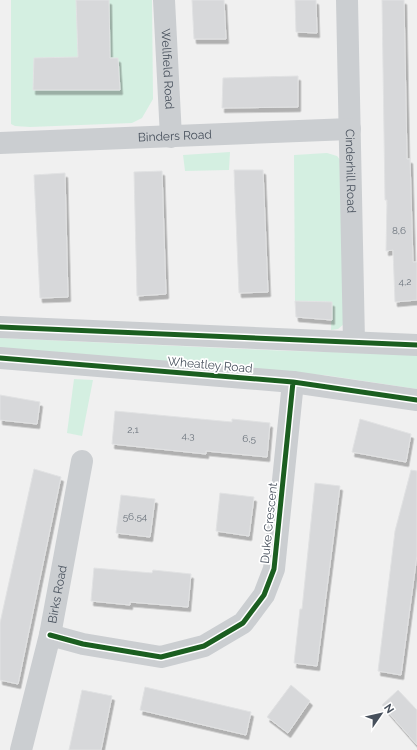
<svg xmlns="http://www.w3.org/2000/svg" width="417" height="750" font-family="Raleway,sans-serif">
	<defs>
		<filter id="shadow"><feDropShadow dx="2.5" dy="4.5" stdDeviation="0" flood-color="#0004"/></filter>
	</defs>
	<rect width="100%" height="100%" fill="#f0f0f0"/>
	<path fill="#d4efe1" d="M 11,0 L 152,0 L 153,99 L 142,118 L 132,123 L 30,127 L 15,126 L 11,124 Z
		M 230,152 L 229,170 L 185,171 L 183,155 Z
		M 327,153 L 337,156 L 342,162 L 344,324 L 338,329 L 331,330 L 332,302 L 295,301 L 294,155 Z
		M 0,338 L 290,351 L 417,354 L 417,389 L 324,375 L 289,374 L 0,349 Z
		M 74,379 L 93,380 L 82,436 L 67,433 Z"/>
	<path fill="#d7d8da" stroke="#e1e2e3" filter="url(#shadow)" d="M 76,0 L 109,0 L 110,58 L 118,58 L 120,90 L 33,90 L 34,58 L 78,57 Z
		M 192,0 L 224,0 L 226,39 L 194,39 Z
		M 295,0 L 316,0 L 317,33 L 296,32 Z
		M 382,0 L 404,0 L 407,159 L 410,159 L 413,262 L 417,262 L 417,300 L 395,302 L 393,250 L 386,251 L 387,200 L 385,200 Z
		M 298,76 L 298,107 L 222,108 L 223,78 Z
		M 234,170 L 263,170 L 268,292 L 239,293 Z
		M 162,171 L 166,294 L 137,296 L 134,172 Z
		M 65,173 L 68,297 L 40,298 L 34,175 Z
		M 295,301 L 332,302 L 332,320 L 296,317 Z
		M 0,395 L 40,402 L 37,424 L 0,420 Z
		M 115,411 L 232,422 L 232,419 L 270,423 L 267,457 L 206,451 L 206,454 L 112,444 Z
		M 360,419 L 411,434 L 406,462 L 352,452 Z
		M 34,469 L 61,477 L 18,684 L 0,680 L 0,623 Z
		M 411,470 L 417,471 L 417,555 L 401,675 L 378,671 L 395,531 Z
		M 315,483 L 340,486 L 317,666 L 294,663 L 300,609 L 302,609 Z
		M 220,493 L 254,497 L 249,536 L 216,531 Z
		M 121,495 L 155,499 L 150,537 L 116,533 Z
		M 94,568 L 152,573 L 153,570 L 191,574 L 188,607 L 130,602 L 130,605 L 91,601 Z
		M 291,685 L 310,701 L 288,733 L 267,717 Z
		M 145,687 L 251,712 L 246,735 L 140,710 Z
		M 82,690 L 112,696 L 101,750 L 69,750 Z
		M 398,690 L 417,710 L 417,745 L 382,705 Z"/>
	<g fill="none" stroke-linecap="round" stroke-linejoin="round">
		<g stroke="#cbced1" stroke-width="22">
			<path id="s1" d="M 164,0 L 171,137"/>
			<path id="s2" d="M 347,0 L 354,342"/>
			<path id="s3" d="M 0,143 L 350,129"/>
			<path d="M 0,327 L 417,345"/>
			<path d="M 0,358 L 293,382 L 417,400"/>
			<path d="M 50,635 L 83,644 L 161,657 L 204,646 L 243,623 L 264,595 L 274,569 L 293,382"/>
			<path id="s4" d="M 21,750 L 50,635 L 82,461"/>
		</g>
		<g stroke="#fff" stroke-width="8">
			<path id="cycleway" d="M 0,327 L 417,345
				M 0,358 L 293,382 L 417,400
				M 50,635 L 83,644 L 161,657 L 204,646 L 243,623 L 264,595 L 274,569 L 293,382"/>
		</g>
		<use href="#cycleway" stroke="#1b5e20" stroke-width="5"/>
	</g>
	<g text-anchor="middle" stroke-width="3.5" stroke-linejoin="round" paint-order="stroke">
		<g font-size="10" fill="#6c747d">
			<text x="399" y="234">8,6</text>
			<text x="405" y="285">4,2</text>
			<text x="133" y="433">2,1</text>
			<text x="188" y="439">4,3</text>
			<text x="249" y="442">6,5</text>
			<text x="135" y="520">56,54</text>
		</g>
		<g font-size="12" fill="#47505c" stroke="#fff">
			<text dy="4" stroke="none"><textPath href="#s1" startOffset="69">Wellfield Road</textPath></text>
			<text dy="4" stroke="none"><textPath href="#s3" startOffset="175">Binders Road</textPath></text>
			<text dy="4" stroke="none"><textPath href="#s2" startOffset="171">Cinderhill Road</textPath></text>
			<text transform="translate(210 365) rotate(5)" y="4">Wheatley Road</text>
			<text transform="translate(269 523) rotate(-84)" y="4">Duke Crescent</text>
			<text dy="4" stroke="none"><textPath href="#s4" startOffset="160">Birks Road</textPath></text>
		</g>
	</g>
	<g transform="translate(381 714) rotate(56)" stroke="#ffffff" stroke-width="3" paint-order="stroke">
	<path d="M0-3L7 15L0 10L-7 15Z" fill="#47505c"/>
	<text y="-6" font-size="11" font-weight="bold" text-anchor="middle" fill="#47505c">N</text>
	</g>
</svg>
